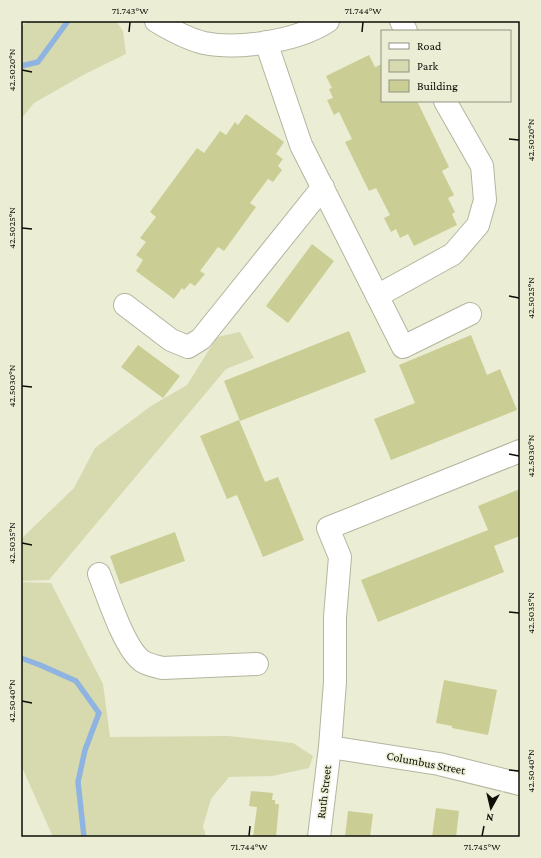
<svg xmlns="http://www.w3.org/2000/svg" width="541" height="858" font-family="'Crimson Pro',serif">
	<rect width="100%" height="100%" fill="#ebedd5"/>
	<path fill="#d7daaf" d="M 28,21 L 116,21 L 123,31 L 126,54 L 85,74 L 34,103 L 21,119 L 21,27 Z
		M 240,332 L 254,358 L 226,369 L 49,580 L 21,581 L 21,539 L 74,488 L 95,448 L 151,406 L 187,385 L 217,337 Z
		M 21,582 L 51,583 L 103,684 L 110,737 L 228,736 L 293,743 L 313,756 L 309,768 L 272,776 L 229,777 L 211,799 L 203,826 L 206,837 L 53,837 L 21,765 Z"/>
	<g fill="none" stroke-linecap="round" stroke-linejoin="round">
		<path stroke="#8fb4e1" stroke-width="5.5" d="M 21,66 L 38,62 L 68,21
			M 21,658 L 40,665 L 76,681 L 99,713 L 85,750 L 78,782 L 84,837"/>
	</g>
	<path fill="#cbce94" d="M 369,55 L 375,67 L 382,64 L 382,101 L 417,101 L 449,167 L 442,171 L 454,195 L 448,198 L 455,212 L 452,214 L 457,225 L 414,246 L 408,234 L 400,238 L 396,229 L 391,232 L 384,218 L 390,215 L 376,188 L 369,191 L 345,142 L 352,139 L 339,112 L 334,115 L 327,100 L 333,98 L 329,89 L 332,88 L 326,76 Z
		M 246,114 L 284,142 L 276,154 L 283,159 L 278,166 L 282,170 L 273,182 L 268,179 L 250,203 L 256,207 L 224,251 L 218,247 L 200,271 L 205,274 L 195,286 L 190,283 L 184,290 L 182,288 L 174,299 L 136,271 L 143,260 L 136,255 L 146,242 L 140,238 L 156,217 L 150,212 L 197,148 L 204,153 L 220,131 L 226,135 L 235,122 L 238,125 Z
		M 312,244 L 334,261 L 288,323 L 266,306 Z
		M 349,331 L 366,372 L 240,421 L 224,381 Z
		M 471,335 L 487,375 L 500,369 L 517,410 L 391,460 L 374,419 L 415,403 L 399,365 Z
		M 138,345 L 180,376 L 163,398 L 121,367 Z
		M 239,420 L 265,482 L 278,477 L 304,540 L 263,557 L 237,495 L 227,499 L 200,436 Z
		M 520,489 L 520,536 L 494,546 L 504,572 L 378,622 L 361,580 L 488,530 L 478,506 Z
		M 175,532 L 185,561 L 120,584 L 110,556 Z
		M 444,680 L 497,690 L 488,735 L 452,728 L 452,726 L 436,723 Z
		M 251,791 L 273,793 L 272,800 L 275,800 L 275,804 L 279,804 L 276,837 L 253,837 L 257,807 L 249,806 Z
		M 436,808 L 459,811 L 456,837 L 432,837 Z
		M 348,811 L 373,814 L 370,837 L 345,837 Z"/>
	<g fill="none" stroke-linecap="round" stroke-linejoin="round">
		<g stroke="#b4b59f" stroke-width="24">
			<path id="minor" d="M 156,21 C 171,30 187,39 204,43 C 239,50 298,41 328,21
				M 401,21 L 406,31
				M 266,42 L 301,145 L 403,347 L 470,314
				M 377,296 L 453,254 L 478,225 L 485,200 L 482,166 L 445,101
				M 125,305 L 171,340 L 188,347 L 201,339 L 323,187
				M 99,574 C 108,596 124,648 142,661 C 148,665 155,666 162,668 L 257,664
				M 330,747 L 439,764 L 520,784
				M 319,837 L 330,747 L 335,682 L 335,617 L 340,557 L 328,528 L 520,451"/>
		</g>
		<use href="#minor" stroke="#fff" stroke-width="22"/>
	</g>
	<path fill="none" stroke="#0d0e06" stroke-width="1.5" d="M 129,32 L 130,22M 362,32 L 363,22M 22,70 L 32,72M 509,139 L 519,140M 22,228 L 32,229M 509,296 L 519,298M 22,386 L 32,387M 509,454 L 519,456M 22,543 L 32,545M 509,612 L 519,613M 22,701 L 32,703M 509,770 L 519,771M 249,836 L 250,826M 482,836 L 484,826"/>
	<g text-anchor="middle" stroke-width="3" stroke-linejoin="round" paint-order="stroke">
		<g font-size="12" fill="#0d0e06" stroke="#ebedd5">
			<text transform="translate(426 763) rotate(11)" y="4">Columbus Street</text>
			<text transform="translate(324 792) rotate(-83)" y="4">Ruth Street</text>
		</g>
	</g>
	<rect width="541" height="858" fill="none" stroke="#ebedd5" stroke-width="44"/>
	<rect x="381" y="30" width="130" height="72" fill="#ebedd5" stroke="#929482"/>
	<rect x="389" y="43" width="20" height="6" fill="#ffffff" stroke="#929482"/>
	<text x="417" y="50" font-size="12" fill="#0d0e06">Road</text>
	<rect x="389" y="60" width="20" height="12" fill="#d7daaf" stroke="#929482"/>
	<text x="417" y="70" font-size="12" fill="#0d0e06">Park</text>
	<rect x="389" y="80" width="20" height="12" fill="#cbce94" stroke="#929482"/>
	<text x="417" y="90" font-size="12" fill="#0d0e06">Building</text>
	<g transform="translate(491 808) rotate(188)" stroke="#ebedd5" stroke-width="3" paint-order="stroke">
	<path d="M0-3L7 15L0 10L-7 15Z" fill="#0d0e06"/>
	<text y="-6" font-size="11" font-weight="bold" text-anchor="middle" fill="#0d0e06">N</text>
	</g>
	<rect x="22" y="22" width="497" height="814" fill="none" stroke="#0d0e06" stroke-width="1.5"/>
	<g font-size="10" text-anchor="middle" fill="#0d0e06">
		<text x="130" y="14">71.743°W</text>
		<text x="363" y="14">71.744°W</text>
		<text transform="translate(11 70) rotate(-90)" y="4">42.5020°N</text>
		<text transform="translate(530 140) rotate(-90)" y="4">42.5020°N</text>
		<text transform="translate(11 228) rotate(-90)" y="4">42.5025°N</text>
		<text transform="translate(530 298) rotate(-90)" y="4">42.5025°N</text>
		<text transform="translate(11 386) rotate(-90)" y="4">42.5030°N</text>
		<text transform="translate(530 456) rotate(-90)" y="4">42.5030°N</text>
		<text transform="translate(11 543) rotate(-90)" y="4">42.5035°N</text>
		<text transform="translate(530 613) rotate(-90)" y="4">42.5035°N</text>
		<text transform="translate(11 701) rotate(-90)" y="4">42.5040°N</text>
		<text transform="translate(530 771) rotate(-90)" y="4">42.5040°N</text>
		<text x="249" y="850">71.744°W</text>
		<text x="482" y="850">71.745°W</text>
	</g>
</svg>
